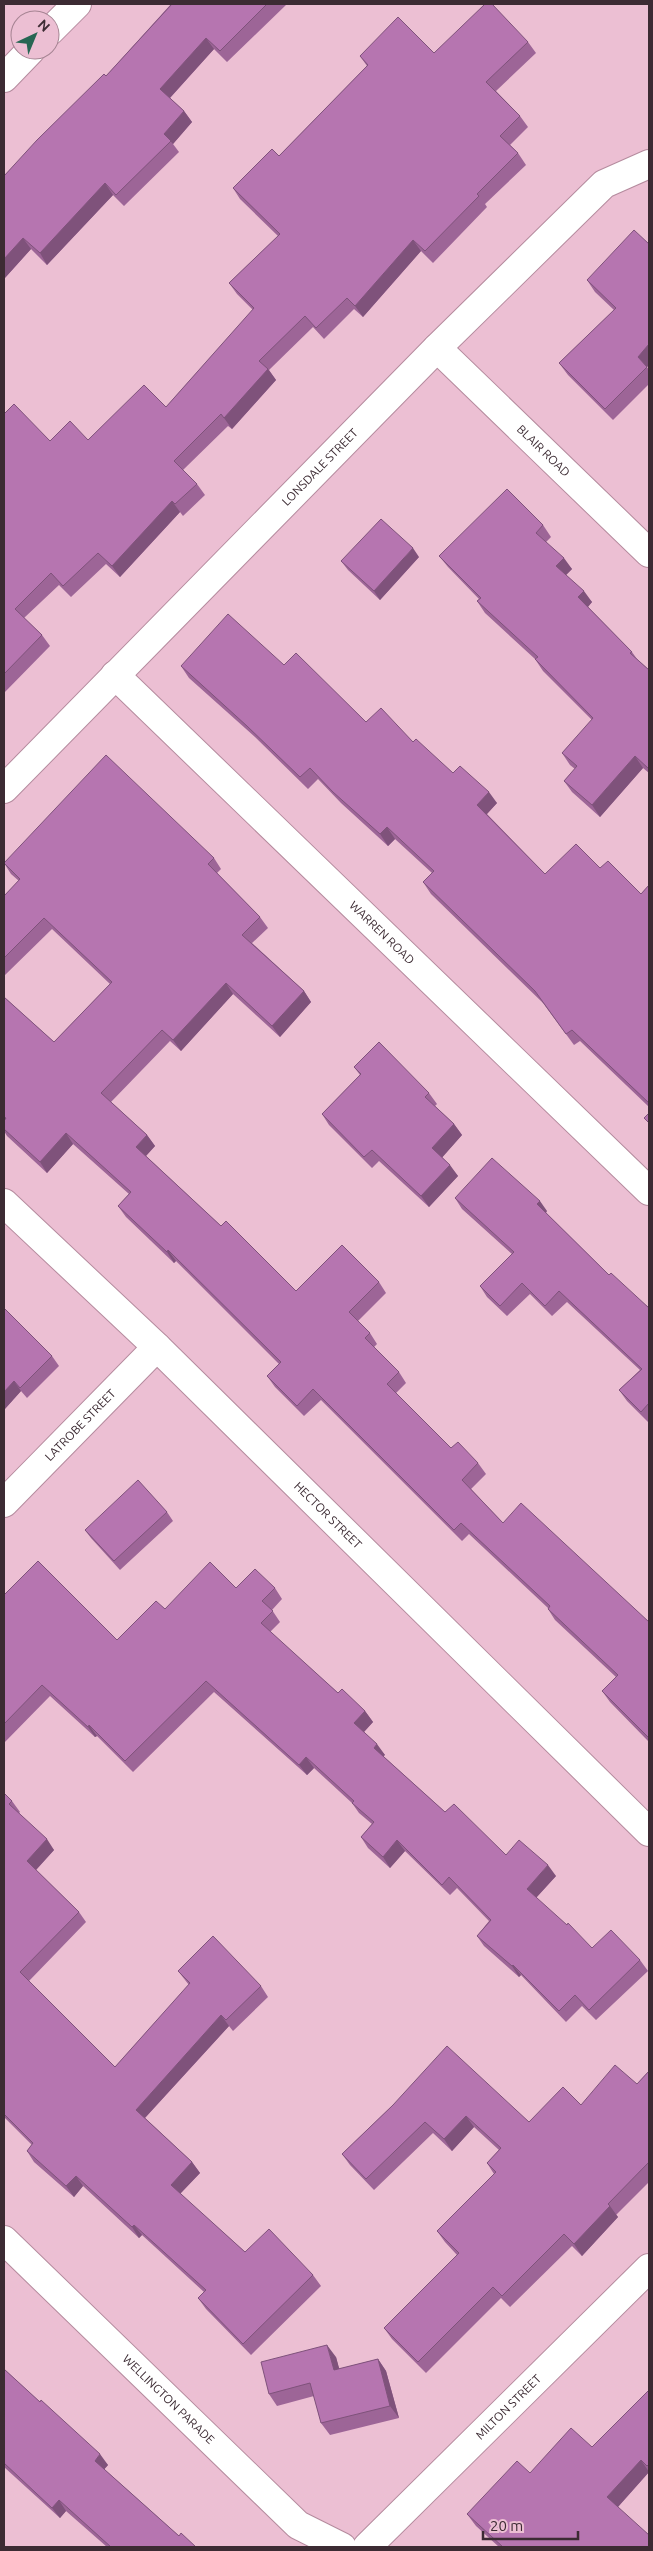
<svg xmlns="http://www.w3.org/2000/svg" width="653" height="2551" font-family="Ubuntu,sans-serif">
	<rect width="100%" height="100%" fill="#ecbfd3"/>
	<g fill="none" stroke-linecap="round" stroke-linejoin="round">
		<g stroke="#b58b9e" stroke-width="30">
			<g id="street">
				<path d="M 50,31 L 77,4"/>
				<path d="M 4,78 L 31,50"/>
				<path id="s1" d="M 437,348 L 649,553"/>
				<path id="s2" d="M 115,675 L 649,1191"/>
				<path id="s3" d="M 4,789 L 437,348 L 604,184 L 649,164"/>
				<path id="s4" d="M 4,1203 L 157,1347 L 649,1832"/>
				<path id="s5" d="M 4,1503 L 157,1347"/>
				<path id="s6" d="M 4,2240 L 298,2525 L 342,2547"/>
				<path id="s7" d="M 367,2547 L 649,2268"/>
			</g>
		</g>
		<use href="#street" stroke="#fff" stroke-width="28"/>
	</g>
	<path fill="#9d6597" d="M 171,4 L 287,4 L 227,62 L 214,49 L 170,98 L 184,111 L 192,122 L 173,144 L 179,152 L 124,206 L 113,195 L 47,265 L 31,249 L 4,279 L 4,176 L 106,76 Z
		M 528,42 L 536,53 L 496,91 L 520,116 L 528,127 L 510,145 L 518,153 L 526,165 L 485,204 L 487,207 L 433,263 L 421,251 L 363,317 L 354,309 L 324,339 L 313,327 L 269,370 L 276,380 L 232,429 L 228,426 L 183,470 L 197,484 L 205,495 L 183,516 L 180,512 L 120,577 L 106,564 L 71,597 L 59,585 L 24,618 L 42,635 L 50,646 L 4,693 L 4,414 L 50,441 L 88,440 L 166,407 L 253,310 L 237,294 L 229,283 L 278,236 L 240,199 L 233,188 L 279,156 L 367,66 L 360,56 L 434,53 Z
		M 649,244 L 649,365 L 647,367 L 649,370 L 649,384 L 613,420 L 568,375 L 559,363 L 614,310 L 595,292 L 587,280 Z
		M 543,525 L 551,537 L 546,542 L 572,569 L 566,575 L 592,602 L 588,607 L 632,652 L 637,659 L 649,670 L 649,773 L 643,768 L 600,817 L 572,792 L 564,781 L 575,769 L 570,765 L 562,753 L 592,720 L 543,671 L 535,659 L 485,613 L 477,601 L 479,599 L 448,567 L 439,556 Z
		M 419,557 L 380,600 L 348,570 L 341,561 Z
		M 284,665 L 366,722 L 413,742 L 453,773 L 497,803 L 487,814 L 545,874 L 600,868 L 641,894 L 649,885 L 649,1107 L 580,1041 L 574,1045 L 543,1003 L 431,894 L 423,882 L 432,873 L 395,839 L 388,846 L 341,803 L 318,779 L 308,789 L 255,737 L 189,678 L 181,666 Z
		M 214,858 L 221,869 L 217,873 L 260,917 L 268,928 L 252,943 L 304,991 L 311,1002 L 280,1037 L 233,994 L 181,1051 L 170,1041 L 111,1102 L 147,1135 L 155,1146 L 146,1156 L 221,1226 L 296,1291 L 379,1282 L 386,1293 L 358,1321 L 370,1333 L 377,1344 L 374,1347 L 399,1372 L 406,1383 L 396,1393 L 451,1448 L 478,1463 L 486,1474 L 471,1489 L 503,1523 L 649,1622 L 649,1742 L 610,1702 L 602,1691 L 616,1677 L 555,1620 L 548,1609 L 548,1608 L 469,1534 L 462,1541 L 321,1400 L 304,1416 L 275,1387 L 267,1376 L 279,1364 L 176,1261 L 174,1263 L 126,1217 L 118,1206 L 129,1194 L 73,1144 L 47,1173 L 7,1136 L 4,1131 L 4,997 L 54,1042 L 110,984 L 52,929 L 4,976 L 4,896 L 19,881 L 11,874 L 4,863 Z
		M 354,1067 L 429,1093 L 437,1104 L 435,1106 L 454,1124 L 462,1135 L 442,1157 L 458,1176 L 429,1207 L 379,1161 L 372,1168 L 329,1125 L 322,1114 L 360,1075 Z
		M 455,1198 L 547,1211 L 546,1213 L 609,1275 L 649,1308 L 649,1421 L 648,1422 L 627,1401 L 619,1390 L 640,1370 L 567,1302 L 552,1316 L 530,1294 L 507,1316 L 487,1297 L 480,1286 L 512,1254 L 462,1209 Z
		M 4,1308 L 52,1356 L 59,1366 L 27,1398 L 21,1391 L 4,1410 Z
		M 167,1512 L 173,1521 L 120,1570 L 91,1538 L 85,1530 Z
		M 236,1588 L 275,1588 L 282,1599 L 272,1610 L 280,1622 L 270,1632 L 338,1693 L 365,1711 L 373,1722 L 364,1732 L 385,1755 L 383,1756 L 445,1812 L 506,1855 L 556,1876 L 536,1898 L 592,1948 L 640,1960 L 648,1971 L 596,2020 L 582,2006 L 566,2022 L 521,1975 L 519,1977 L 484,1946 L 477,1936 L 489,1921 L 457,1888 L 450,1895 L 405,1851 L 390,1868 L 368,1848 L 361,1837 L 372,1824 L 359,1813 L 352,1803 L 314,1768 L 307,1775 L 214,1692 L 133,1772 L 97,1736 L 95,1737 L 50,1696 L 4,1743 L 4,1595 L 117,1640 L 165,1609 Z
		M 4,1793 L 12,1801 L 20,1812 L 19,1813 L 54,1850 L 36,1870 L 79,1912 L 86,1922 L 29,1981 L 115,2067 L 189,1985 L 178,1971 L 261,1986 L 268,1997 L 233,2031 L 229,2026 L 145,2118 L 192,2162 L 200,2173 L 180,2194 L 245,2252 L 313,2275 L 321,2286 L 251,2355 L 206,2309 L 198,2298 L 204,2292 L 142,2235 L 139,2238 L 83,2186 L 74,2197 L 34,2162 L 27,2151 L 32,2145 L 4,2117 Z
		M 649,2071 L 649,2182 L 616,2215 L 618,2217 L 582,2256 L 572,2246 L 510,2307 L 501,2298 L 426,2373 L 392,2339 L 384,2328 L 457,2255 L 445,2242 L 437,2231 L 494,2174 L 487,2163 L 499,2150 L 474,2127 L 452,2151 L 433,2133 L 374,2190 L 350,2165 L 342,2154 L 393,2105 L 529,2122 L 581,2105 L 637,2084 Z
		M 336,2357 L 339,2369 L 378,2359 L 386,2371 L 399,2418 L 330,2435 L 321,2423 L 314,2396 L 277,2406 L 269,2394 Z
		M 4,2369 L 108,2465 L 104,2469 L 179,2536 L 196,2547 L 107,2547 L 66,2511 L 60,2518 L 4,2467 Z
		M 649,2390 L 649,2472 L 618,2507 L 649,2547 L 499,2547 L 476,2526 L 467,2514 L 530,2473 L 592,2447 Z"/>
	<path fill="#7f527b" d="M 206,38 L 214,49 L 168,100 L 160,89 Z
		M 184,111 L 192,122 L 173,144 L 164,134 Z
		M 105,183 L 113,195 L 47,265 L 40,253 Z
		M 23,238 L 31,249 L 4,279 L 4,259 Z
		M 413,240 L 421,251 L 363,317 L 355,306 Z
		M 649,344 L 649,365 L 647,367 L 638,357 Z
		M 268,369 L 276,380 L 232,429 L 224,418 Z
		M 172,501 L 180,512 L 120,577 L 112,566 Z
		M 413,548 L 419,557 L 380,600 L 374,591 Z
		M 564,558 L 572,569 L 564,577 L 556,566 Z
		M 584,591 L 592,602 L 586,609 L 578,597 Z
		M 635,756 L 643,768 L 600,817 L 592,805 Z
		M 489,792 L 497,803 L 485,816 L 477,805 Z
		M 387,827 L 395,839 L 388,846 L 380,834 Z
		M 226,983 L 233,994 L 181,1051 L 173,1040 Z
		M 304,991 L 311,1002 L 280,1037 L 272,1026 Z
		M 454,1124 L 462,1135 L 440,1160 L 432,1148 Z
		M 66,1133 L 73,1144 L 47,1173 L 40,1162 Z
		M 147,1135 L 155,1146 L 144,1158 L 136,1147 Z
		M 450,1165 L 458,1176 L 429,1207 L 421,1196 Z
		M 540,1201 L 547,1211 L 544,1214 L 537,1204 Z
		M 168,1250 L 176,1261 L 174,1263 L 167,1252 Z
		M 14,1381 L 21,1391 L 4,1410 L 4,1392 Z
		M 365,1711 L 373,1722 L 362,1734 L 354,1723 Z
		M 89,1725 L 97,1736 L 95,1737 L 88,1727 Z
		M 377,1744 L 385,1755 L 381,1758 L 374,1748 Z
		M 306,1757 L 314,1768 L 307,1775 L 299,1765 Z
		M 47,1839 L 54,1850 L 35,1871 L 27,1861 Z
		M 397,1840 L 405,1851 L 390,1868 L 383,1857 Z
		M 548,1865 L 556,1876 L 534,1900 L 527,1889 Z
		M 513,1965 L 521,1975 L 519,1977 L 512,1966 Z
		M 221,2015 L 229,2026 L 143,2120 L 136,2110 Z
		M 466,2116 L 474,2127 L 452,2151 L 444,2139 Z
		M 192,2162 L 200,2173 L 178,2196 L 171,2185 Z
		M 76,2176 L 83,2186 L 74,2197 L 66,2186 Z
		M 610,2206 L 618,2217 L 582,2256 L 574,2244 Z
		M 134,2225 L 142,2235 L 139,2238 L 132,2227 Z
		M 327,2345 L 336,2357 L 343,2382 L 334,2370 Z
		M 378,2359 L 386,2371 L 399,2418 L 390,2406 Z
		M 100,2454 L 108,2465 L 102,2472 L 95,2461 Z
		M 641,2460 L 649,2472 L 616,2509 L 607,2497 Z
		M 59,2500 L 66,2511 L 60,2518 L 52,2508 Z"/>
	<path fill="#b675b0" stroke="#7f527b" d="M 172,4 L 267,4 L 220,51 L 206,38 L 160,89 L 184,111 L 164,134 L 171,141 L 116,195 L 105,183 L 40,253 L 23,238 L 4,259 L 4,176 L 37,140 L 104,74 L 106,76 Z
		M 485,4 L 492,4 L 528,42 L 486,82 L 520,116 L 500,136 L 518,153 L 477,194 L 479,196 L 425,251 L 413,240 L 355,306 L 347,298 L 316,328 L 305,316 L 259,361 L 268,369 L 224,418 L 221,414 L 174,461 L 197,484 L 175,504 L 172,501 L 112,566 L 98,553 L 63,586 L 51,573 L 15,609 L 42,635 L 4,674 L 4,414 L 14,404 L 50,441 L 70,421 L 88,440 L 144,385 L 166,407 L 254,308 L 229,283 L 280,234 L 233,188 L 272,149 L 279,156 L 368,65 L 360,56 L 398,17 L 434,53 Z
		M 634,230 L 649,244 L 649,344 L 638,357 L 647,367 L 605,409 L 559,363 L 616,308 L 587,280 Z
		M 507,489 L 543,525 L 536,533 L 564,558 L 556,566 L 584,591 L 578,597 L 632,652 L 630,653 L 649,670 L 649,769 L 635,756 L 592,805 L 564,781 L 577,766 L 562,753 L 593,718 L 535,659 L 538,657 L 477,601 L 481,598 L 439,556 Z
		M 381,519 L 413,548 L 374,591 L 341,561 Z
		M 228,614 L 284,665 L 296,653 L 366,722 L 381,708 L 413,742 L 416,739 L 453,773 L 460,766 L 489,792 L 477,805 L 545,874 L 576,844 L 600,868 L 608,861 L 641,894 L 649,885 L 649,1103 L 572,1030 L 566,1034 L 535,991 L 423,882 L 434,871 L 387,827 L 380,834 L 333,792 L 310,768 L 300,777 L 247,726 L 181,666 Z
		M 106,755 L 214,858 L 208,864 L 260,917 L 242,935 L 304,991 L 272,1026 L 226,983 L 173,1040 L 162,1030 L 101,1093 L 147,1135 L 136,1147 L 221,1226 L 226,1221 L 296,1291 L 342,1245 L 379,1282 L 349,1312 L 370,1333 L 365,1338 L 399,1372 L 387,1384 L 451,1448 L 458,1442 L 478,1463 L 462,1480 L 503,1523 L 521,1503 L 649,1622 L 649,1738 L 602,1691 L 618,1675 L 548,1609 L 550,1606 L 461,1523 L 454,1530 L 313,1389 L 297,1406 L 267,1376 L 281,1362 L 168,1250 L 167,1252 L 118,1206 L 131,1192 L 66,1133 L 40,1162 L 4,1129 L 4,1121 L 6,1118 L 4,1117 L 4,997 L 54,1042 L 112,982 L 44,918 L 4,958 L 4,896 L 20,879 L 4,863 Z
		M 379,1042 L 429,1093 L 425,1097 L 454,1124 L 432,1148 L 450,1165 L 421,1196 L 372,1150 L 364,1157 L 322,1114 L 361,1074 L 354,1067 Z
		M 649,1113 L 649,1123 L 644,1118 Z
		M 492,1158 L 540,1201 L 537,1204 L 609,1275 L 611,1273 L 649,1308 L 649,1403 L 641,1412 L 619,1390 L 642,1369 L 559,1291 L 545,1306 L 522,1283 L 500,1306 L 480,1286 L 514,1252 L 455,1198 Z
		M 4,1308 L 52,1356 L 20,1388 L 14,1381 L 4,1392 Z
		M 138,1480 L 167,1512 L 114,1561 L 85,1530 Z
		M 38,1561 L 117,1640 L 156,1601 L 165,1609 L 210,1562 L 236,1588 L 255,1569 L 275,1588 L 262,1601 L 273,1611 L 261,1623 L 338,1693 L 342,1689 L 365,1711 L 354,1723 L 377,1744 L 374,1748 L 445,1812 L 454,1804 L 506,1855 L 519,1840 L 548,1865 L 527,1889 L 567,1925 L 568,1923 L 592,1948 L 611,1930 L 640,1960 L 589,2010 L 575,1995 L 559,2011 L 513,1965 L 512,1966 L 477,1936 L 491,1920 L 449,1877 L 442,1885 L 397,1840 L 383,1857 L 361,1837 L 374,1822 L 352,1803 L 354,1801 L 306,1757 L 299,1765 L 206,1681 L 125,1761 L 89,1725 L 88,1727 L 42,1685 L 4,1724 L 4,1595 Z
		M 4,1793 L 12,1801 L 9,1804 L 47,1839 L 27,1861 L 79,1912 L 20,1972 L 115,2067 L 190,1983 L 178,1971 L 213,1936 L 261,1986 L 226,2020 L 221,2015 L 136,2110 L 192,2162 L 171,2185 L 245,2252 L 269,2229 L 313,2275 L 243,2344 L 198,2298 L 206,2290 L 134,2225 L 132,2227 L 76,2176 L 66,2186 L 27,2151 L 33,2143 L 4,2114 Z
		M 447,2046 L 529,2122 L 563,2087 L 581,2105 L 615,2065 L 637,2084 L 649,2071 L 649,2162 L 608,2204 L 610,2206 L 574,2244 L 564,2234 L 502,2296 L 493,2287 L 418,2362 L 384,2328 L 459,2253 L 437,2231 L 496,2172 L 487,2163 L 501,2148 L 466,2116 L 444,2139 L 425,2122 L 366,2179 L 342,2154 L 393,2105 Z
		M 327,2345 L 334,2370 L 378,2359 L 390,2406 L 321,2423 L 310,2383 L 269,2394 L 261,2362 Z
		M 4,2369 L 40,2402 L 41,2400 L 100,2454 L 95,2461 L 179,2536 L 181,2533 L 196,2547 L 111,2547 L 59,2500 L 52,2508 L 4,2463 Z
		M 649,2390 L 649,2464 L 647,2466 L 641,2460 L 607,2497 L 649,2535 L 649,2547 L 503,2547 L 467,2514 L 517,2461 L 530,2473 L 571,2428 L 592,2447 Z"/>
	<g text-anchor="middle" stroke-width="4.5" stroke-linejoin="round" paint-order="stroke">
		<g font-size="12" fill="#3c2b33" stroke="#ecbfd3">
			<text dy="4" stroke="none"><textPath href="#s1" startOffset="148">BLAIR ROAD</textPath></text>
			<text dy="4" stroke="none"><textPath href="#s3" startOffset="451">LONSDALE STREET</textPath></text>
			<text dy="4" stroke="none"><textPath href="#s2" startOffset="371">WARREN ROAD</textPath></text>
			<text dy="4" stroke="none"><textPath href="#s5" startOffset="109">LATROBE STREET</textPath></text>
			<text dy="4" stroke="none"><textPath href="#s4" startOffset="450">HECTOR STREET</textPath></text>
			<text dy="4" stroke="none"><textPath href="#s6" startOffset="229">WELLINGTON PARADE</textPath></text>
			<text dy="4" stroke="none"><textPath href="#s7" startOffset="199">MILTON STREET</textPath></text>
		</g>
	</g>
	<rect width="653" height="2551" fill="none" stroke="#3c2b33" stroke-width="10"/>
	<g transform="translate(35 35) rotate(44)"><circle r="24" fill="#ecbfd3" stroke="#a68493"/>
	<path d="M0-4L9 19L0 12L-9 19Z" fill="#276653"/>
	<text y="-8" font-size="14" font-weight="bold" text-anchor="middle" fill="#3c2b33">N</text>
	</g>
	<path d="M483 2531v8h95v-8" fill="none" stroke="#3c2b33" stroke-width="2.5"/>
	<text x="490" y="2531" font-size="15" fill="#3c2b33" stroke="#ecbfd3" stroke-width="4" paint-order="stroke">20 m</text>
</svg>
